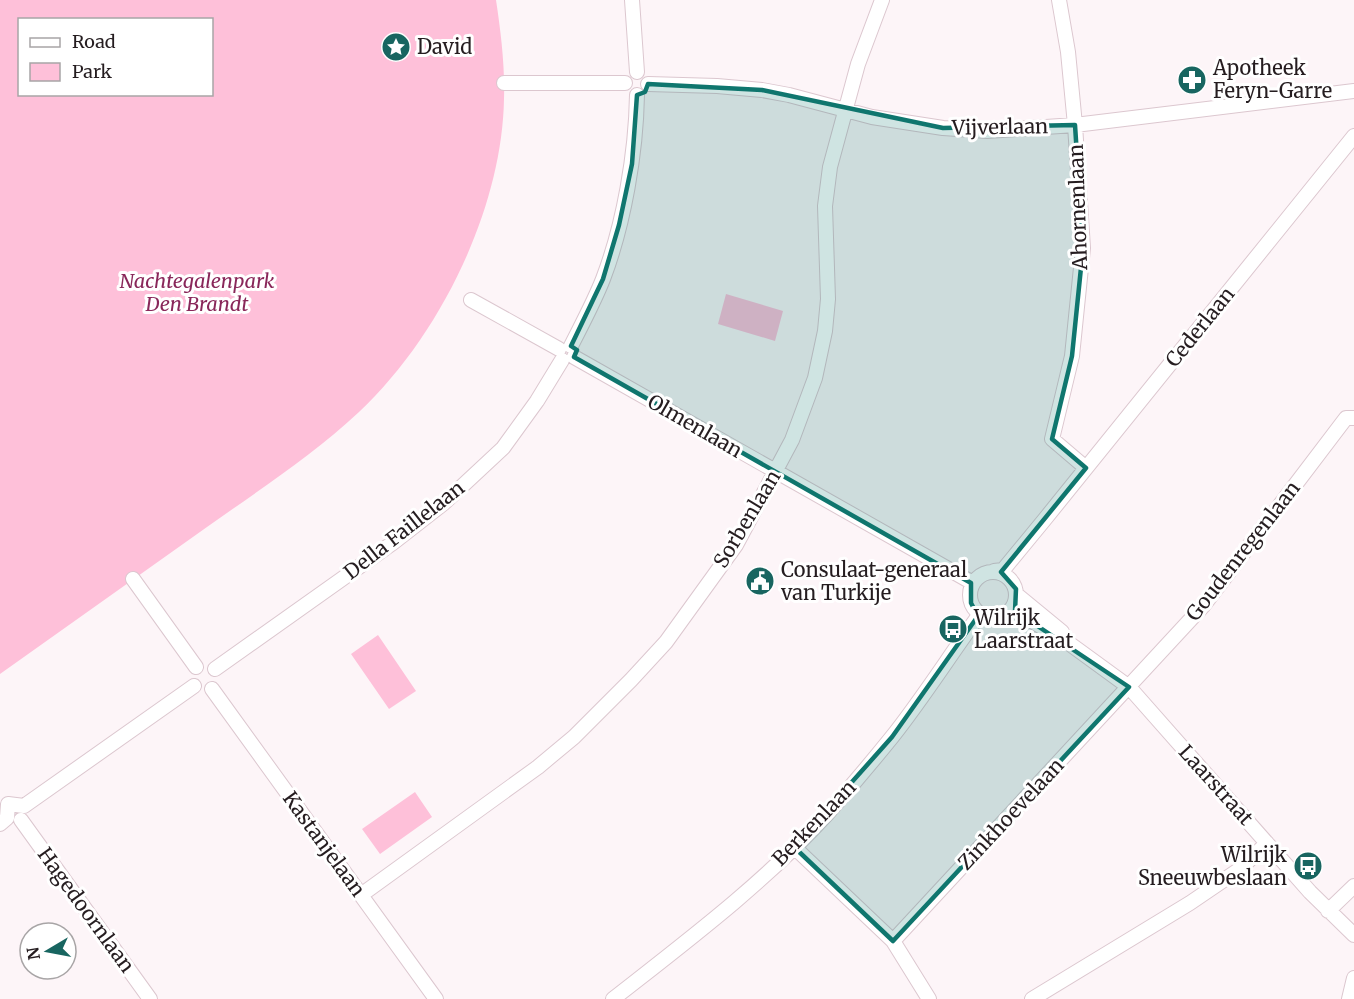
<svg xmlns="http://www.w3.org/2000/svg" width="1354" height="999" font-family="Merriweather,serif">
	<rect width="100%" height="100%" fill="#fdf5f8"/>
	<path fill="#fec0d9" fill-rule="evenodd" d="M 0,0 L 496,0 C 501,33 505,66 504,99 C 502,210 439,337 359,412 C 312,456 259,490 207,527 C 138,576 69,625 0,674 ZM 20,20 L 212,20 L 212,94 L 20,94 Z
		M 726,294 L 783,311 L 775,341 L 718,324 Z
		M 378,635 L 416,691 L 389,709 L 351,654 Z
		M 415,792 L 432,817 L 380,854 L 362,829 Z"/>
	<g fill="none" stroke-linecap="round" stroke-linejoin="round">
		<g stroke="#dcc7cf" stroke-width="16">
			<path id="minor" d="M 632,0 L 637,72
				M 1059,0 L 1068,52 L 1075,125 L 1083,248 L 1072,356 L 1052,439 L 1086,468
				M 504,83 L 625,83
				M 648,84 L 717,86 L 762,90 L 789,95 L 872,117 L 943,128 L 987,131 L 1075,125 L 1354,91
				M 471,300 L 559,349
				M 571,346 C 582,324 594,302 603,279 C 624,224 636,153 637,95
				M 574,357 L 973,583
				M 994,571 L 1003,570 L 1045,519 L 1354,136
				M970 595a23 23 0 1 1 46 0a23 23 0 1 1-46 0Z
				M 133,579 L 196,667
				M 1017,595 L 1062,632
				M 1012,609 L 1070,644 L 1129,687 L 1310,892 L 1354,935
				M 215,669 L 394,542 L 444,503 L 503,448 L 537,401 L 562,360
				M 212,689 L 436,999
				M 21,820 L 150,999
				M 0,824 L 7,818 L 8,804 L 24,806 L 194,686
				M 794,847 L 893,941 L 929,999
				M 361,895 L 538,767 L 574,737 L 631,680 L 666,642 L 736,545 L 792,440 L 815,378 L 825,331 L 828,299 L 825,206 L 830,167 L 858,64 L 882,0
				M 1328,911 L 1354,886
				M 893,941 L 1204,605 L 1346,418 L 1354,418
				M 613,999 C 687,941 764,883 827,814 C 849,789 871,763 892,737 C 923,698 950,655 980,614
				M 1032,999 L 1190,903 L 1240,869 L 1267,843
				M 1349,999 L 1354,978"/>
		</g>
		<use href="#minor" stroke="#fff" stroke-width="14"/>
	</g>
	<path fill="#0f766e" fill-opacity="0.2" stroke="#0f766e" stroke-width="4.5" stroke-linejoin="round" d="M 648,84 L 762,90 L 943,128 L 1075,125 L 1083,248 L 1072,356 L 1052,439 L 1086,468 L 1001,572 L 1016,589 L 1015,611 L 1129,687 L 893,941 L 794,847 L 892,737 L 978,616 L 971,603 L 971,583 L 574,357 L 577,350 L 571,346 L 603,279 L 619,225 L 632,164 L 637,95 L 645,92 Z"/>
	<defs>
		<g id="sight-disc" transform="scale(1.5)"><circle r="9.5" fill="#186560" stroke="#fff"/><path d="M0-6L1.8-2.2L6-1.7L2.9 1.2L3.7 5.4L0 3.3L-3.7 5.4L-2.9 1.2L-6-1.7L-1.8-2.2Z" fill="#fff"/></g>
		<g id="pharmacy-disc" transform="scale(1.5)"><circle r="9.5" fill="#186560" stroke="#fff"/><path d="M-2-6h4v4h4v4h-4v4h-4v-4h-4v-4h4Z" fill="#fff"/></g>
		<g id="civic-disc" transform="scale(1.5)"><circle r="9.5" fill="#186560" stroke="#fff"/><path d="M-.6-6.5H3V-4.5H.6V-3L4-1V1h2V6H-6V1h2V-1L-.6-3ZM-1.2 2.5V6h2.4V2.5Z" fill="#fff"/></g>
		<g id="bus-disc" transform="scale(1.5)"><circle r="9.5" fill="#186560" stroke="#fff"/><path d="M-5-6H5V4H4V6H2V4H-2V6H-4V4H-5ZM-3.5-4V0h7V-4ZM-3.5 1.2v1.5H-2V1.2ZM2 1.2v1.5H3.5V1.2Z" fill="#fff"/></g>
	</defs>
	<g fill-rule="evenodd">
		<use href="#sight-disc" x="396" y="47"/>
		<use href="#pharmacy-disc" x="1192" y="80"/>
		<use href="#civic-disc" x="760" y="581"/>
		<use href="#bus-disc" x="953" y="629"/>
		<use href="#bus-disc" x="1308" y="866"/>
	</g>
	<g text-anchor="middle" stroke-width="6" stroke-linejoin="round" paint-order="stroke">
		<g font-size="20" fill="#251d20" stroke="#fff" text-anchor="start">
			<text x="417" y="54">David</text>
			<text x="1213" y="75">Apotheek<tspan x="1213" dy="23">Feryn-Garre</tspan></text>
			<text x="781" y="577">Consulaat-generaal<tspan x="781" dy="23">van Turkije</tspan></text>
			<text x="974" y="625">Wilrijk<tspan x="974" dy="23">Laarstraat</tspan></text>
			<text x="1287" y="862" text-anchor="end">Wilrijk<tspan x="1287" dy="23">Sneeuwbeslaan</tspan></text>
		</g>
		<g font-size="20" fill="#251d20" stroke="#fff">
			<text transform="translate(1000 127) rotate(-1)" y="7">Vijverlaan</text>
			<text transform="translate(1078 207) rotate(-92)" y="7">Ahornenlaan</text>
			<text transform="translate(1200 327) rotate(-51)" y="7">Cederlaan</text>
			<text transform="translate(695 426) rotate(30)" y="7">Olmenlaan</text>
			<text transform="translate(747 519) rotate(-59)" y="7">Sorbenlaan</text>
			<text transform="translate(404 530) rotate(-38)" y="7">Della Faillelaan</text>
			<text transform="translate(1243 551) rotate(-52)" y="7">Goudenregenlaan</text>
			<text transform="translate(1216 785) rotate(48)" y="7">Laarstraat</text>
			<text transform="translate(1011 814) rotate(-47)" y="7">Zinkhoevelaan</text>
			<text transform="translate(814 823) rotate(-46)" y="7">Berkenlaan</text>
			<text transform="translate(324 844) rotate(54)" y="7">Kastanjelaan</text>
			<text transform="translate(86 910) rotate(54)" y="7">Hagedoornlaan</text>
		</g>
		<g font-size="20" font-style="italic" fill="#89275a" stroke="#fff">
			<text x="197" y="288">Nachtegalenpark<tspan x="197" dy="23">Den Brandt</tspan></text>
		</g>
	</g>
	<rect x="18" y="18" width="195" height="78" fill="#ffffff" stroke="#a8a5a6" stroke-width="1.5"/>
	<rect x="30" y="38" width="30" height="9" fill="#ffffff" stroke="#a8a5a6" stroke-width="1.5"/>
	<text x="72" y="48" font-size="18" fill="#251d20">Road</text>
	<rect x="30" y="63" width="30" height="18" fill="#fec0d9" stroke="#a8a5a6" stroke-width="1.5"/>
	<text x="72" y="78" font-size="18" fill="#251d20">Park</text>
	<g transform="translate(48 951) rotate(260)"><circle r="28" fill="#ffffff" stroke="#a8a5a6" stroke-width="1.5"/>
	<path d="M0-4.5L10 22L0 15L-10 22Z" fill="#186560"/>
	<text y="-9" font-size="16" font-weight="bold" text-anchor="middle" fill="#251d20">N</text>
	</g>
</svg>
